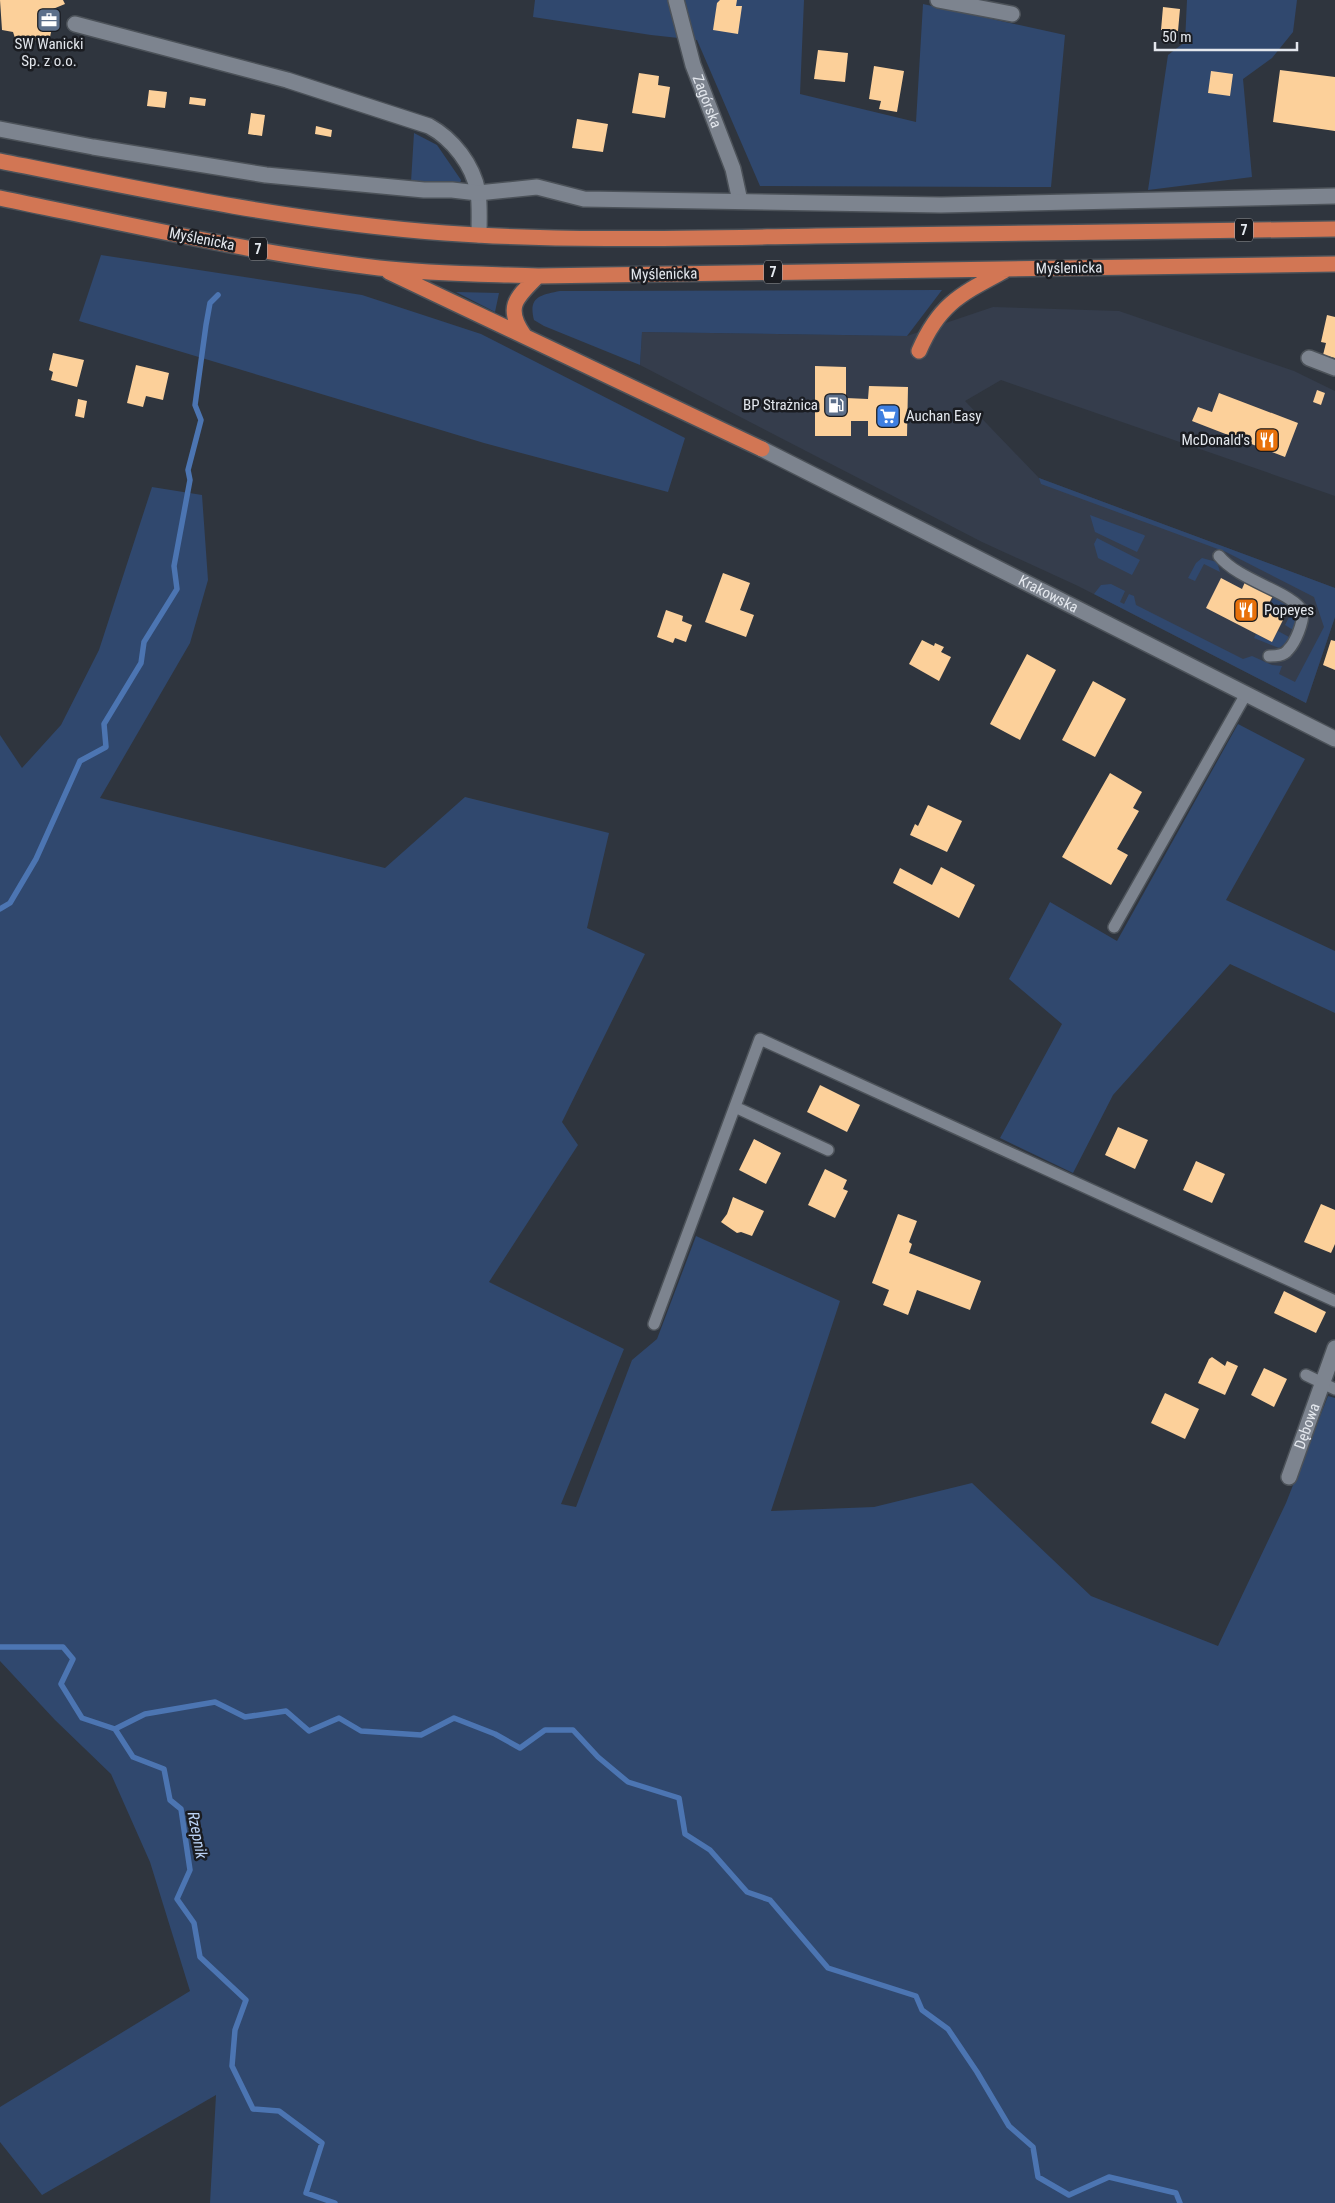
<svg xmlns="http://www.w3.org/2000/svg" width="1335" height="2203" font-family="'Roboto Condensed',sans-serif">
	<rect width="100%" height="100%" fill="#2f353e"/>
	<path fill="#353d4c" d="M 993,307 L 1119,311 L 1294,371 L 1335,391 L 1335,496 L 1001,380 L 965,401 L 1039,478 L 1335,588 L 1335,617 L 1306,703 L 1078,586 L 982,542 L 640,365 L 642,332 L 907,336 Z"/>
	<path fill="#30486e" d="M 535,0 L 804,0 L 800,94 L 916,122 L 923,4 L 1065,35 L 1051,187 L 760,186 L 697,40 L 651,35 L 533,17 Z
		M 1187,0 L 1297,0 L 1293,32 L 1272,58 L 1243,79 L 1252,177 L 1148,190 L 1168,55 L 1185,42 Z
		M 414,133 L 437,145 L 461,180 L 460,183 L 435,185 L 411,182 Z
		M 101,255 L 362,295 L 481,334 L 685,438 L 668,492 L 484,443 L 79,321 Z
		M 942,290 L 907,336 L 642,332 L 640,365 L 544,326 L 534,320 C 528,297 540,295 560,291 Z
		M 456,292 L 499,293 L 495,312 Z
		M 1039,478 L 1335,588 L 1335,617 L 1306,703 L 1094,594 L 1101,585 L 1111,584 L 1125,591 L 1120,602 L 1124,604 L 1129,594 L 1134,596 L 1136,605 L 1243,659 L 1252,656 L 1272,665 L 1282,666 L 1279,674 L 1295,682 L 1324,627 L 1314,597 L 1226,552 L 1041,484 Z
		M 152,487 L 202,495 L 208,580 L 190,643 L 100,798 L 385,868 L 465,797 L 609,833 L 587,928 L 645,954 L 562,1122 L 578,1145 L 489,1282 L 624,1349 L 561,1504 L 576,1507 L 632,1360 L 657,1339 L 696,1236 L 840,1301 L 771,1511 L 874,1507 L 972,1483 L 1091,1596 L 1218,1646 L 1286,1503 L 1328,1396 L 1335,1398 L 1335,2203 L 210,2203 L 216,2095 L 42,2195 L 0,2142 L 0,2107 L 190,1991 L 150,1862 L 111,1774 L 55,1720 L 0,1661 L 0,735 L 22,768 L 61,725 L 99,650 Z
		M 1090,515 L 1144,535 L 1145,536 L 1137,552 L 1095,532 Z
		M 1097,538 L 1140,560 L 1132,575 L 1098,558 L 1094,544 Z
		M 1202,558 L 1217,562 L 1220,572 L 1204,564 L 1195,581 L 1188,578 L 1196,563 Z
		M 1274,597 L 1295,610 L 1297,620 L 1293,630 L 1285,625 L 1291,613 L 1271,603 Z
		M 1278,631 L 1289,637 L 1286,643 L 1279,648 L 1254,638 L 1256,634 L 1272,642 Z
		M 1238,724 L 1305,759 L 1226,900 L 1335,951 L 1335,1013 L 1230,964 L 1113,1095 L 1073,1173 L 1000,1138 L 1062,1024 L 1009,979 L 1050,902 L 1117,941 Z"/>
	<g fill="none" stroke-linecap="round" stroke-linejoin="round">
		<path stroke="#4c75b2" stroke-width="5.5" d="M 0,909 L 10,903 L 36,859 L 80,761 L 106,747 L 104,724 L 141,663 L 144,642 L 177,589 L 174,566 L 190,480 L 188,470 L 201,420 L 195,405 L 206,325 L 210,303 L 218,295
			M 0,1647 L 63,1647 L 73,1659 L 61,1684 L 82,1718 L 115,1729 L 133,1757 L 164,1769 L 170,1800 L 181,1809 L 190,1870 L 177,1899 L 194,1923 L 200,1957 L 246,2000 L 235,2030 L 232,2066 L 253,2109 L 279,2111 L 322,2143 L 306,2193 L 335,2203
			M 115,1729 L 145,1714 L 215,1702 L 245,1717 L 286,1711 L 309,1731 L 339,1718 L 361,1731 L 421,1735 L 454,1718 L 495,1734 L 520,1748 L 545,1730 L 573,1730 L 598,1757 L 628,1782 L 679,1798 L 685,1834 L 710,1850 L 747,1892 L 770,1900 L 828,1968 L 916,1996 L 922,2010 L 948,2029 L 977,2072 L 1009,2126 L 1033,2147 L 1038,2177 L 1069,2195 L 1109,2177 L 1176,2193 L 1180,2203"/>
	</g>
	<path fill="#fcd09a" d="M 0,0 L 63,0 L 65,4 L 48,11 L 53,23 L 50,37 L 38,36 L 33,44 L 24,46 L 16,41 L 13,32 L 2,30 Z
		M 720,0 L 737,0 L 736,6 L 742,6 L 738,34 L 713,30 L 717,3 Z
		M 1163,7 L 1180,9 L 1178,31 L 1161,30 Z
		M 818,50 L 848,53 L 845,82 L 814,79 Z
		M 874,66 L 904,71 L 897,112 L 879,109 L 881,101 L 869,99 Z
		M 1280,70 L 1335,77 L 1335,131 L 1273,122 Z
		M 1211,71 L 1233,74 L 1230,96 L 1208,93 Z
		M 639,73 L 659,76 L 658,85 L 670,87 L 665,118 L 632,113 Z
		M 149,90 L 167,92 L 165,108 L 147,106 Z
		M 190,97 L 206,99 L 205,106 L 189,104 Z
		M 251,113 L 265,115 L 262,136 L 248,134 Z
		M 577,119 L 608,124 L 603,152 L 572,148 Z
		M 316,126 L 332,130 L 331,137 L 315,134 Z
		M 1327,315 L 1335,317 L 1335,358 L 1323,355 L 1326,343 L 1321,342 Z
		M 53,353 L 84,360 L 77,387 L 51,380 L 53,372 L 49,370 Z
		M 136,365 L 169,373 L 163,400 L 146,396 L 143,407 L 127,403 Z
		M 815,366 L 846,367 L 846,398 L 868,399 L 869,386 L 908,387 L 907,436 L 868,436 L 868,421 L 851,421 L 851,436 L 815,436 Z
		M 1317,390 L 1325,393 L 1321,405 L 1313,402 Z
		M 1219,393 L 1298,423 L 1285,457 L 1192,421 L 1198,407 L 1212,412 Z
		M 78,399 L 87,401 L 84,418 L 75,416 Z
		M 723,573 L 750,583 L 740,610 L 754,615 L 746,637 L 705,622 Z
		M 1221,578 L 1242,589 L 1245,582 L 1273,596 L 1269,603 L 1287,612 L 1272,642 L 1206,608 Z
		M 666,610 L 683,616 L 682,621 L 692,625 L 686,642 L 675,638 L 673,643 L 657,637 Z
		M 922,640 L 934,646 L 935,643 L 944,647 L 941,652 L 951,657 L 939,681 L 909,664 Z
		M 1331,640 L 1335,641 L 1335,670 L 1323,665 Z
		M 1027,654 L 1056,670 L 1020,740 L 990,724 Z
		M 1093,681 L 1126,699 L 1095,757 L 1062,740 Z
		M 1110,773 L 1142,792 L 1133,808 L 1139,811 L 1117,849 L 1128,855 L 1111,885 L 1062,857 Z
		M 928,805 L 962,821 L 947,852 L 910,835 L 915,824 L 918,826 Z
		M 941,867 L 975,885 L 959,918 L 893,883 L 900,868 L 932,885 Z
		M 820,1085 L 860,1105 L 847,1132 L 807,1112 Z
		M 1118,1127 L 1148,1140 L 1135,1169 L 1105,1155 Z
		M 754,1139 L 781,1153 L 766,1184 L 739,1170 Z
		M 1196,1161 L 1225,1174 L 1212,1203 L 1183,1190 Z
		M 825,1169 L 847,1180 L 843,1189 L 848,1191 L 835,1218 L 808,1205 Z
		M 733,1197 L 764,1211 L 752,1236 L 741,1232 L 737,1233 L 721,1222 L 727,1214 Z
		M 1321,1204 L 1335,1210 L 1335,1244 L 1331,1253 L 1304,1242 Z
		M 898,1214 L 917,1221 L 909,1242 L 912,1244 L 909,1253 L 981,1281 L 970,1310 L 917,1290 L 908,1315 L 883,1305 L 889,1290 L 872,1283 Z
		M 1284,1291 L 1326,1312 L 1316,1333 L 1274,1313 Z
		M 1212,1357 L 1225,1366 L 1227,1361 L 1238,1366 L 1225,1395 L 1198,1383 L 1209,1359 Z
		M 1264,1368 L 1287,1379 L 1274,1407 L 1251,1395 Z
		M 1165,1393 L 1199,1409 L 1185,1439 L 1151,1423 Z"/>
	<g fill="none" stroke-linecap="round" stroke-linejoin="round">
		<g stroke="#4c5259" stroke-width="14">
			<path id="service" d="M 1219,556 C 1239,581 1293,592 1303,612 C 1303,623 1296,642 1288,650 C 1284,656 1275,656 1269,656
				M 1114,927 L 1246,694
				M 735,1107 L 828,1150
				M 654,1324 L 760,1039 L 1335,1301
				M 1306,1375 L 1335,1389"/>
		</g>
		<g stroke="#4c5259" stroke-width="18">
			<g id="minor">
				<path id="s1" d="M 676,0 L 693,65 L 733,169 L 740,201"/>
				<path d="M 938,0 L 1012,14"/>
				<path d="M 75,24 L 287,80 L 429,126 C 453,139 473,165 478,192 C 480,206 479,221 479,235"/>
				<path d="M 0,129 L 93,147 L 266,175 L 424,190 L 452,190 L 478,193 L 537,187 L 584,199 L 941,205 L 1335,196"/>
				<path d="M 1309,358 L 1335,368"/>
				<path id="s2" d="M 1289,1477 L 1335,1348"/>
			</g>
		</g>
		<g stroke="#4c5259" stroke-width="18">
			<g id="tertiary">
				<path id="s3" d="M 762,449 L 1335,739"/>
			</g>
		</g>
		<g stroke="#4c5259" stroke-width="18">
			<path id="trunk" d="M 0,161 C 148,191 295,222 445,233 C 569,242 693,238 816,236 C 989,234 1162,231 1335,229
				M 0,198 C 126,224 252,253 379,268 C 432,274 485,274 538,276 L 1335,264
				M 389,272 L 762,449
				M 524,335 C 504,307 517,297 538,276
				M 919,351 C 939,304 961,294 1004,271"/>
		</g>
		<use href="#service" stroke="#7d848f" stroke-width="11"/>
		<use href="#minor" stroke="#7d848f" stroke-width="15"/>
		<use href="#tertiary" stroke="#7d848f" stroke-width="15"/>
		<use href="#trunk" stroke="#d27654" stroke-width="15"/>
	</g>
	<defs>
		<g id="office-square" transform="scale(1.25)"><rect x="-9" y="-9" width="18" height="18" rx="4" fill="#5c6f8a" stroke="#1a1c21"/><path d="M-6-3h4V-5.5h4V-3h4V5H-6ZM-1-4.5V-3h2v-1.5ZM-6 0V1H6V0Z" fill="#fff"/></g>
		<g id="fuel-square" transform="scale(1.25)"><rect x="-9" y="-9" width="18" height="18" rx="4" fill="#5c6f8a" stroke="#1a1c21"/><path d="M-5.5-6h7V0h2V4h1.3V-2.5L3-4.5l.8-.8L6-3V5H2.5V1h-1V6h-7ZM-4.2-4.7v3.2H.2V-4.7Z" fill="#fff"/></g>
		<g id="supermarket-square" transform="scale(1.25)"><rect x="-9" y="-9" width="18" height="18" rx="4" fill="#3f7fe0" stroke="#1a1c21"/><path d="M-6-5.5h2.5l.6 2H6L4.5 2H-2.5L-4.4-4H-6ZM-1.5 3.2a1.3 1.3 0 1 0 .1 0ZM3 3.2a1.3 1.3 0 1 0 .1 0Z" fill="#fff"/></g>
		<g id="restaurant-square" transform="scale(1.25)"><rect x="-9" y="-9" width="18" height="18" rx="4" fill="#e8710a" stroke="#1a1c21"/><path d="M-5-6h1v4h1v-4h1v4h1v-4h1v5L-1.5 .5V6h-2V.5L-5-1ZM5-6V6H3V1.5H1.5Q1.5-4 5-6Z" fill="#fff"/></g>
	</defs>
	<g fill-rule="evenodd">
		<use href="#office-square" x="49" y="20"/>
		<use href="#fuel-square" x="836" y="405"/>
		<use href="#supermarket-square" x="888" y="416"/>
		<use href="#restaurant-square" x="1267" y="440"/>
		<use href="#restaurant-square" x="1246" y="610"/>
	</g>
	<g text-anchor="middle" stroke-width="5" stroke-linejoin="round" paint-order="stroke">
		<g fill="#1a1c21" stroke="#a7aab0" stroke-width="1">
			<rect x="1235" y="218.5" width="18" height="23" rx="4"/>
			<rect x="249" y="237.5" width="18" height="23" rx="4"/>
			<rect x="764" y="260.5" width="18" height="23" rx="4"/>
		</g>
		<g font-size="14" font-weight="bold" fill="#e3e7ed">
			<text x="1244" y="235">7</text>
			<text x="258" y="254">7</text>
			<text x="773" y="277">7</text>
		</g>
		<g font-size="15" fill="#e3e7ed" stroke="#1a1c21" text-anchor="end">
			<text x="49" y="49" text-anchor="middle">SW Wanicki<tspan x="49" dy="17">Sp. z o.o.</tspan></text>
			<text x="818" y="410">BP Strażnica</text>
			<text x="906" y="421" text-anchor="start">Auchan Easy</text>
			<text x="1250" y="445">McDonald's</text>
			<text x="1264" y="615" text-anchor="start">Popeyes</text>
		</g>
		<g font-size="15" fill="#e3e7ed" stroke="#1a1c21">
			<text dy="5" stroke="none"><textPath href="#s1" startOffset="106">Zagórska</textPath></text>
			<text transform="translate(202 239) rotate(11)" y="5">Myślenicka</text>
			<text transform="translate(1069 268) rotate(-1)" y="5">Myślenicka</text>
			<text transform="translate(664 274) rotate(-1)" y="5">Myślenicka</text>
			<text dy="5" stroke="none"><textPath href="#s3" startOffset="321">Krakowska</textPath></text>
			<text dy="5" stroke="none"><textPath href="#s2" startOffset="54">Dębowa</textPath></text>
		</g>
		<g font-size="16" font-style="italic" fill="#bbd2f5" stroke="#1a1c21">
			<text transform="translate(198 1835) rotate(79)" y="6">Rzepnik</text>
		</g>
	</g>
	<path d="M1155 42v8h142v-8" fill="none" stroke="#e3e7ed" stroke-width="2.5"/>
	<text x="1162" y="42" font-size="15" fill="#e3e7ed" stroke="#1a1c21" stroke-width="4" paint-order="stroke">50 m</text>
</svg>
